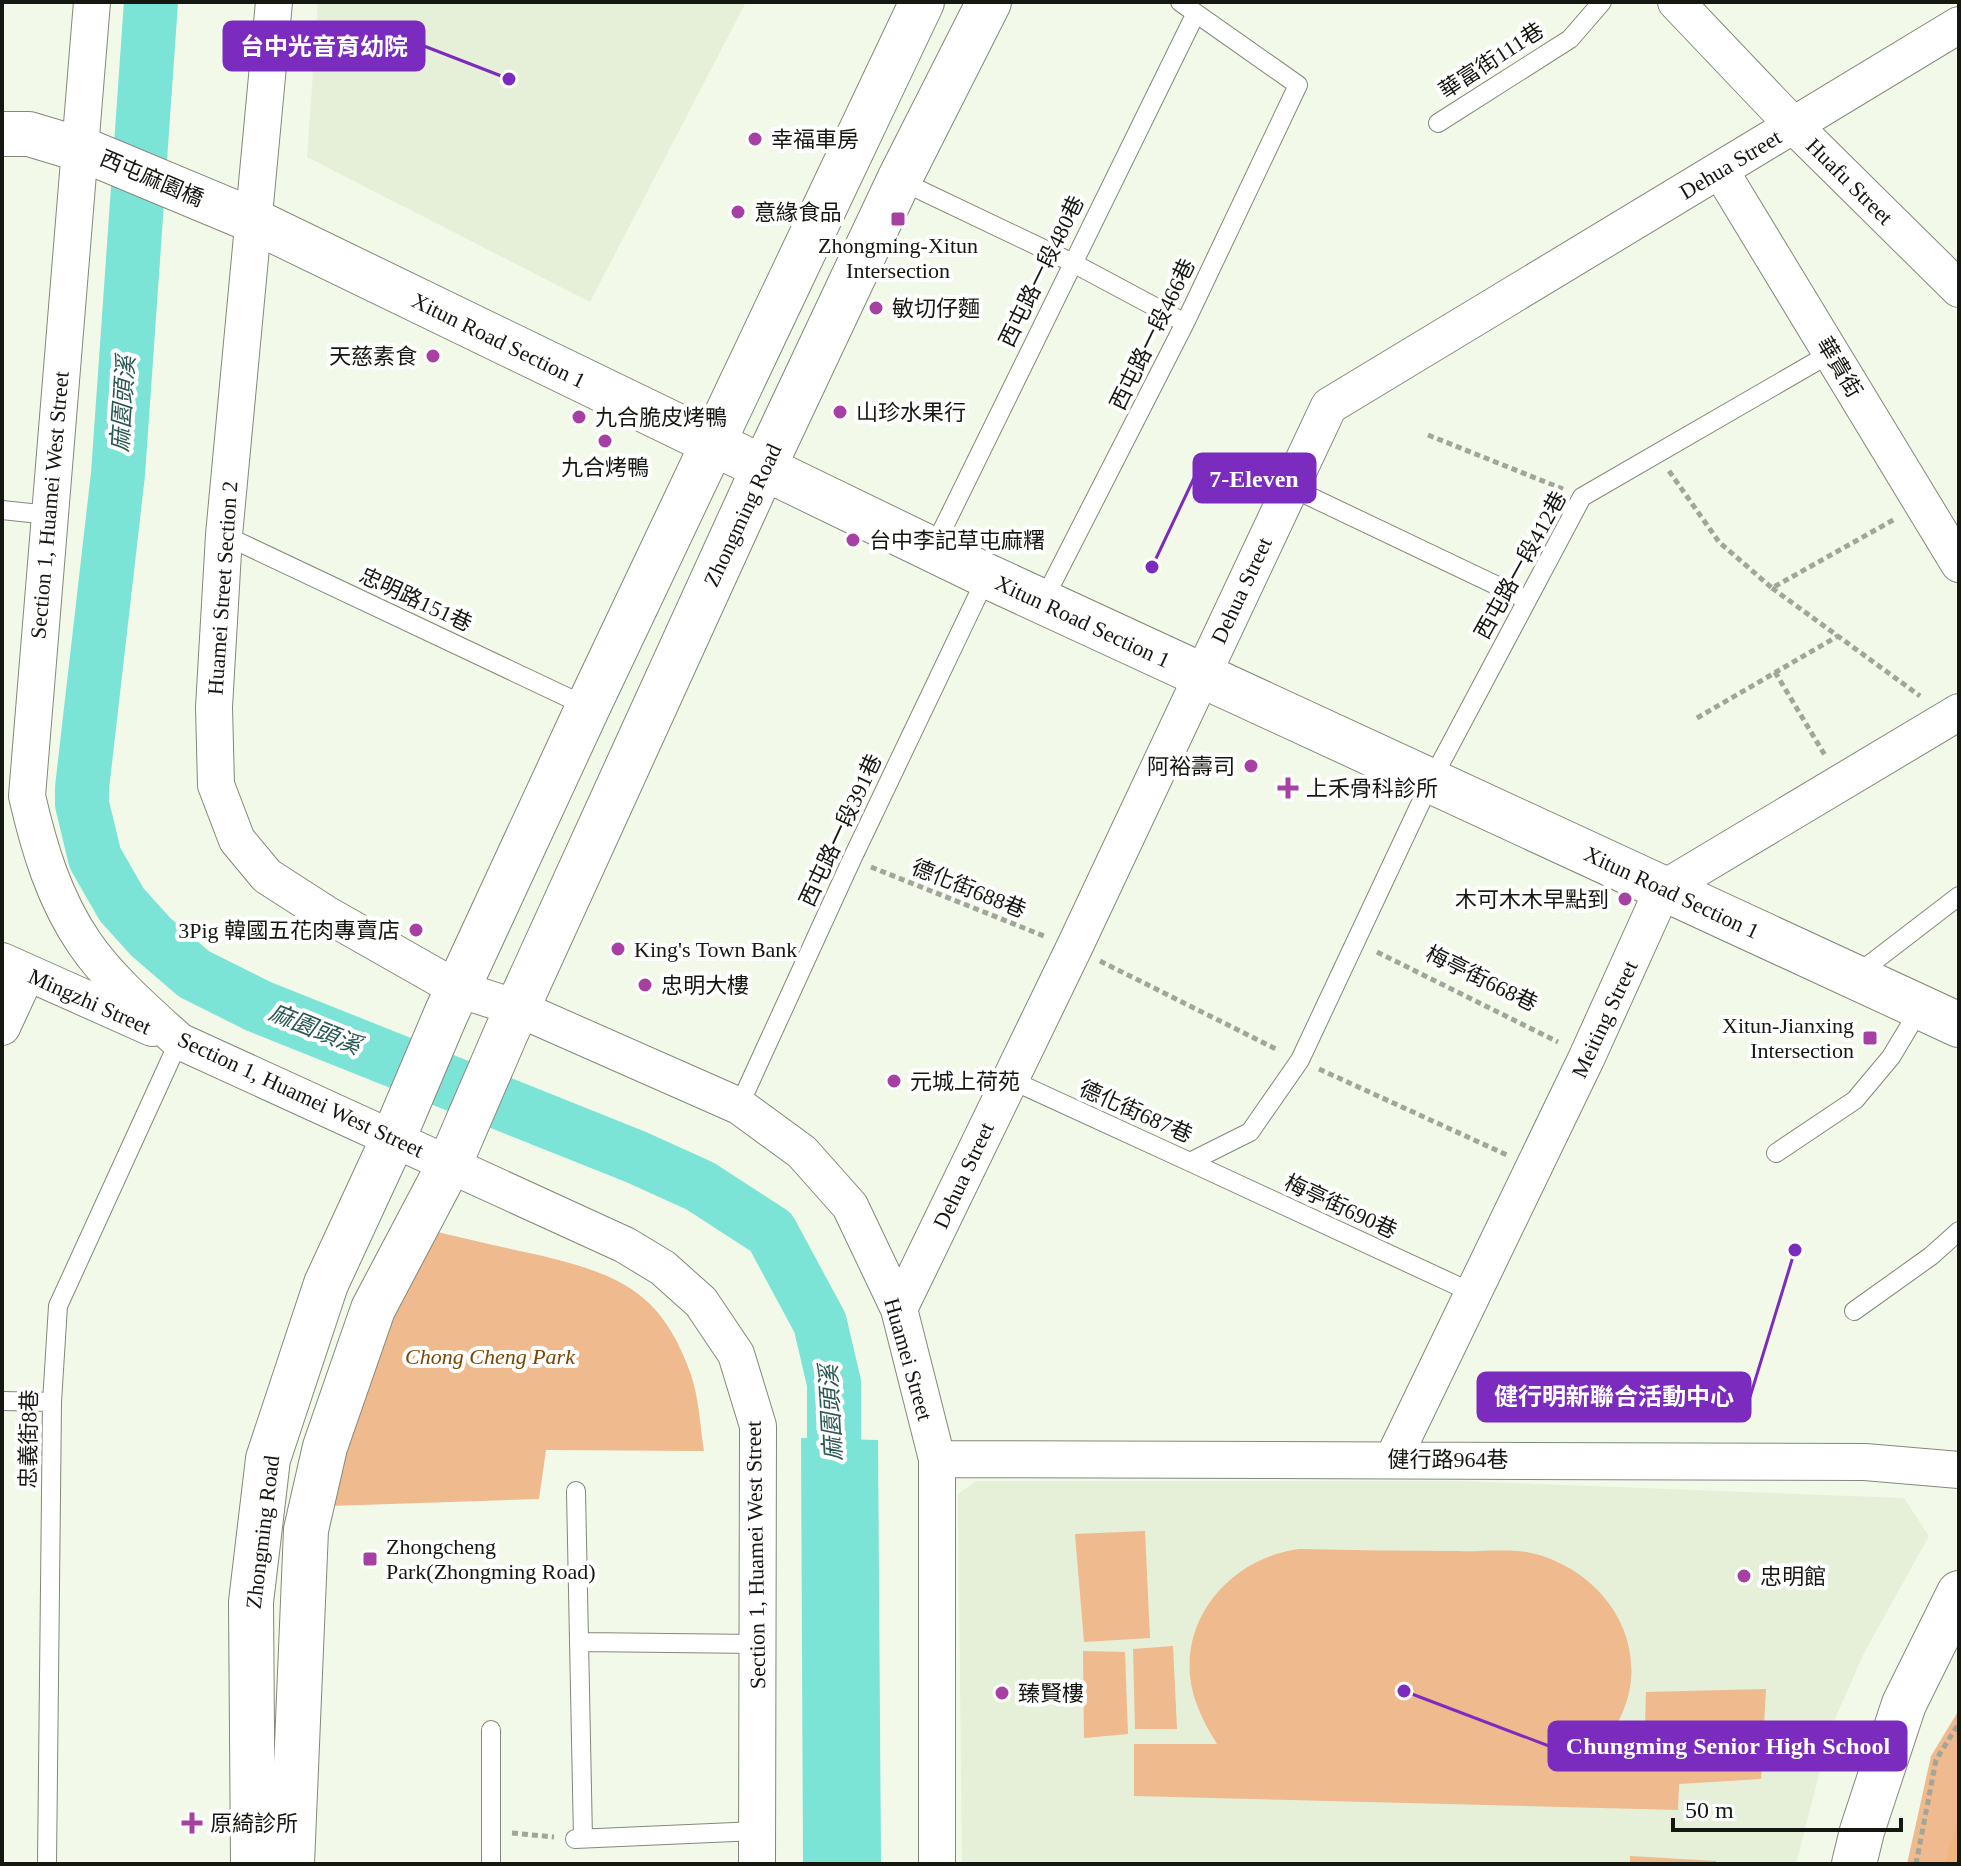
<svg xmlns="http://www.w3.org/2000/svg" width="1961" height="1866" font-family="'Times New Roman','Noto Sans TC',serif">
	<rect width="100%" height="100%" fill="#f3f9e9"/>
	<path fill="#e6efd7" d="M 318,2 L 746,2 L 590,302 L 307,157 Z
		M 976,1481 L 1461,1481 L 1904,1498 L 1929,1536 L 1864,1653 L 1831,1728 L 1796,1864 L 962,1864 L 958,1494 Z"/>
	<path fill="#eeba8e" d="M 433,1231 C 467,1239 500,1247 534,1254 C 614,1273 660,1288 690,1372 C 699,1396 700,1426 704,1451 L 546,1450 L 539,1499 L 330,1506 L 349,1415 Z
		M 1145,1531 L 1150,1638 L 1084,1642 L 1075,1534 Z
		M 1300,1549 C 1353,1550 1406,1551 1458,1551 C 1482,1552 1509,1548 1531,1553 C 1606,1570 1656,1648 1619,1720 C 1613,1733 1602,1744 1595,1755 L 1644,1755 L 1646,1692 L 1766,1689 L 1761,1779 L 1679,1784 L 1678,1810 L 1134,1796 L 1134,1744 L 1217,1744 C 1204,1723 1192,1700 1190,1675 C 1184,1610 1238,1556 1300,1549 Z
		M 1173,1646 L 1177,1729 L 1135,1729 L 1133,1649 Z
		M 1083,1651 L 1125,1652 L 1128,1734 L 1084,1738 Z
		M 1959,1710 L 1959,1864 L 1907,1864 L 1931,1756 Z
		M 1630,1856 L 1716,1861 L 1716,1864 L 1630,1864 Z"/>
	<path fill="#f2b580" d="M 1959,1814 L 1959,1864 L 1945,1864 Z"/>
	<path fill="#7ce3d7" d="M 801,1438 L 878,1440 L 881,1864 L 803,1864 Z"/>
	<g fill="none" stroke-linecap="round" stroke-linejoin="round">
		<path stroke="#7ce3d7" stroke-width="54" d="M 151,2 L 118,474 L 82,788 L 82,804 L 95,858 L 122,905 L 151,937 L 194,974 L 258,1006 L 636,1157 L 700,1186 L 771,1232 L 820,1323 L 834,1383 L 834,1513"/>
		<g stroke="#83897a" stroke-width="20">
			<path id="service" d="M 1438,123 L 1570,39 L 1602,2
				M 899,180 L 1071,262 L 1185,323
				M 1290,487 L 1527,600
				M 2,510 L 49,515
				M 224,535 L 588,707
				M 933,549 L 1195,15
				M 1043,601 L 1185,323 L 1298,85 L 1180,2
				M 1856,975 L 1959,896
				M 1009,1079 L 1190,1162 L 1250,1132 L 1300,1060 L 1431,781 L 1582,497 L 1831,353
				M 739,1106 L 852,859 L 987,576
				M 1776,1153 L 1855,1100 L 1891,1057 L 1921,1007
				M 1190,1162 L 1473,1293
				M 1854,1311 L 1931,1256 L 1959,1231
				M 2,1401 L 52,1402
				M 576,1491 L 583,1839
				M 581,1642 L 757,1644
				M 491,1730 L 491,1864
				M 575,1839 L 757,1831
				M 47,1864 L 52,1402 L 58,1306 L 179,1041"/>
		</g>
		<g stroke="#83897a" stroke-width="38">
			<path id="minor" d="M 92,2 L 27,796 C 39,848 54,899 85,944 C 110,980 146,1011 179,1041 L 625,1245 L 663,1268 L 701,1302 L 736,1354 L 758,1426 L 757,1864
				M 274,2 L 224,535 L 214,707 L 216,785 L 237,840 L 267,876 L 326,914 L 458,989 L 517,1008 L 739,1106 L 802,1152 L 850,1206 L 899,1309 L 937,1459 L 937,1864
				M 1676,2 L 1793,125 L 1959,289
				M 1720,170 L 1959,564
				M 2,961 L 152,1028
				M 2,1027 L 27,973
				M 899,1309 L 1074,948 L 1329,406 L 1959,25
				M 937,1459 L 1865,1462 L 1959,1470
				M 1393,1459 L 1587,1057 L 1663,889 L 1959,712"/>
		</g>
		<g stroke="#83897a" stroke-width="46">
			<path id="tertiary" d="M 2,134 L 29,134 L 89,152 L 252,220 L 987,576 L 1959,1025
				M 1854,1864 L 1862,1831 L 1904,1704 L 1959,1593"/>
		</g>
		<g stroke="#83897a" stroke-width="46">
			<path id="secondary" d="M 253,1864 L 251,1602 L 268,1459 L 326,1284 L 393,1139 L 446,1014 L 588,707 L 922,2
				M 292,1864 L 306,1530 L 325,1447 L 373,1309 L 450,1163 L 506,1033 L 763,469 L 899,180 L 989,2"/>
		</g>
		<path stroke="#a2a69a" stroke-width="5" stroke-dasharray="6 4" stroke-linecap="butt" d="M 1428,435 L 1563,489
			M 1669,471 L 1719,542 L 1772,588 L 1895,519
			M 1772,588 L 1920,696
			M 1775,672 L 1826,757
			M 1697,718 L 1838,636
			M 871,867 L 1044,936
			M 1377,952 L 1558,1042
			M 1100,961 L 1278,1050
			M 1319,1069 L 1507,1155
			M 512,1833 L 554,1837
			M 1916,1864 L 1936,1760 L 1959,1723"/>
		<use href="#service" stroke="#fff" stroke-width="18"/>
		<use href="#minor" stroke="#fff" stroke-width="36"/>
		<use href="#tertiary" stroke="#fff" stroke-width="44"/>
		<use href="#secondary" stroke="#fff" stroke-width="44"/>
	</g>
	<g fill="#a740a3" stroke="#fff" stroke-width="3">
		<circle cx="755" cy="139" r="8"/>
		<circle cx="738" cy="212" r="8"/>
		<rect x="890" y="211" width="16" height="16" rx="4"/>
		<circle cx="876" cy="308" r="8"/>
		<circle cx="433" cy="356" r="8"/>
		<circle cx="840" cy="412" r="8"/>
		<circle cx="579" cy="417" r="8"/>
		<circle cx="605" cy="441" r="8"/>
		<circle cx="853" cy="540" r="8"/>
		<circle cx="1251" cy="766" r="8"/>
		<path d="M1284 776h8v8h8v8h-8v8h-8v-8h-8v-8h8z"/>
		<circle cx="1625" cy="899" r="8"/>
		<circle cx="416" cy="930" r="8"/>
		<circle cx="618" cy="949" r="8"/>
		<circle cx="645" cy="985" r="8"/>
		<rect x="1862" y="1030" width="16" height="16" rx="4"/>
		<circle cx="894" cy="1081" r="8"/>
		<rect x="362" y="1551" width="16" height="16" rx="4"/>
		<circle cx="1744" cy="1576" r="8"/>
		<circle cx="1002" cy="1693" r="8"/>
		<path d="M188 1811h8v8h8v8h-8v8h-8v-8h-8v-8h8z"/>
	</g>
	<g text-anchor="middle" stroke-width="8" stroke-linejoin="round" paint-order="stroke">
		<g font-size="22" fill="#151711" stroke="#fff">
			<text transform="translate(1491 60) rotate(-33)" y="8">華富街111巷</text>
			<text transform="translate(1730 164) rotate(-31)" y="8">Dehua Street</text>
			<text transform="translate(152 178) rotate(23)" y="8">西屯麻園橋</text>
			<text transform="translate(1850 181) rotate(45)" y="8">Huafu Street</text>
			<text transform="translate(1041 271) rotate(-64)" y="8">西屯路一段480巷</text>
			<text transform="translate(1152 334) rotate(-64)" y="8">西屯路一段466巷</text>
			<text transform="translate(499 340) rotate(26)" y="8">Xitun Road Section 1</text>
			<text transform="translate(1840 367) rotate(59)" y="8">華貴街</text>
			<text transform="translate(49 505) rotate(-85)" y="8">Section 1, Huamei West Street</text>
			<text transform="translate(742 515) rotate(-65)" y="8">Zhongming Road</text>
			<text transform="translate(1520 565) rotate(-61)" y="8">西屯路一段412巷</text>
			<text transform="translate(222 588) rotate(-86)" y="8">Huamei Street Section 2</text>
			<text transform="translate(1241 590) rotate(-65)" y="8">Dehua Street</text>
			<text transform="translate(416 599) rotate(25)" y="8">忠明路151巷</text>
			<text transform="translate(1083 621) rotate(25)" y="8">Xitun Road Section 1</text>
			<text transform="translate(840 830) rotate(-65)" y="8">西屯路一段391巷</text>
			<text transform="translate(969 888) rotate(22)" y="8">德化街688巷</text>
			<text transform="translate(1672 892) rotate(25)" y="8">Xitun Road Section 1</text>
			<text transform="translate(1482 978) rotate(26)" y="8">梅亭街668巷</text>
			<text transform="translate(90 1001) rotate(24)" y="8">Mingzhi Street</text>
			<text transform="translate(1604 1019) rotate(-65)" y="8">Meiting Street</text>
			<text transform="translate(301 1094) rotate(25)" y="8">Section 1, Huamei West Street</text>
			<text transform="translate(1136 1111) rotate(24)" y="8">德化街687巷</text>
			<text transform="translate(963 1175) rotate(-65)" y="8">Dehua Street</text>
			<text transform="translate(1341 1206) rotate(25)" y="8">梅亭街690巷</text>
			<text transform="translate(909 1359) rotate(74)" y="8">Huamei Street</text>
			<text transform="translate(28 1439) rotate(-89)" y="8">忠義街8巷</text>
			<text x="1448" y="1467">健行路964巷</text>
			<text transform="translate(262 1532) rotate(-83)" y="8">Zhongming Road</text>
			<text transform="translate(755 1555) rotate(-91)" y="8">Section 1, Huamei West Street</text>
		</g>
		<g font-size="22" fill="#151711" stroke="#fff" text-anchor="start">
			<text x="771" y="147">幸福車房</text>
			<text x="754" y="220">意緣食品</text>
			<text x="898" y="253" text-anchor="middle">Zhongming-Xitun<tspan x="898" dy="25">Intersection</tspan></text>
			<text x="892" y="316">敏切仔麵</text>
			<text x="417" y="364" text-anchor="end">天慈素食</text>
			<text x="856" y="420">山珍水果行</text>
			<text x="595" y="425">九合脆皮烤鴨</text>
			<text x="605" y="475" text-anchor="middle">九合烤鴨</text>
			<text x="869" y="548">台中李記草屯麻糬</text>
			<text x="1235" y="774" text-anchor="end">阿裕壽司</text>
			<text x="1306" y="796">上禾骨科診所</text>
			<text x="1609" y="907" text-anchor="end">木可木木早點到</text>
			<text x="400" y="938" text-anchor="end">3Pig 韓國五花肉專賣店</text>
			<text x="634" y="957">King's Town Bank</text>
			<text x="661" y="993">忠明大樓</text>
			<text x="1854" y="1033" text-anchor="end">Xitun-Jianxing<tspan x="1854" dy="25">Intersection</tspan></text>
			<text x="910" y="1089">元城上荷苑</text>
			<text x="386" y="1554">Zhongcheng<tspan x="386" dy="25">Park(Zhongming Road)</tspan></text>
			<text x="1760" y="1584">忠明館</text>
			<text x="1018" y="1701">臻賢樓</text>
			<text x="210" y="1831">原綺診所</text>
		</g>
		<g font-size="22" font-style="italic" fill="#7c4500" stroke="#fff">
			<text x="490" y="1364">Chong Cheng Park</text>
		</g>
		<g font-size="24" font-style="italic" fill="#2a5852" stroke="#fff">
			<text transform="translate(123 404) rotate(-86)" y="8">麻園頭溪</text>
			<text transform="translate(315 1029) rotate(22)" y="8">麻園頭溪</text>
			<text transform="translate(831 1413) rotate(-93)" y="8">麻園頭溪</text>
		</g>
	</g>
	<path fill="none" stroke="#7b2cbf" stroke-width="3" d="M509 79L424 46M1152 567L1194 478M1795 1250L1750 1397M1404 1691L1549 1746"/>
	<g fill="#7b2cbf" stroke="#fff" stroke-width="3">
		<circle cx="509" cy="79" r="8"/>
		<circle cx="1152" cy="567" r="8"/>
		<circle cx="1795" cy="1250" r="8"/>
		<circle cx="1404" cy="1691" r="8"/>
	</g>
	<g fill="#7b2cbf" stroke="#7b2cbf" stroke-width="3">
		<rect x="224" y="22" width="200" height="48" rx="8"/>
		<rect x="1194" y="454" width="121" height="48" rx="8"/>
		<rect x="1478" y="1373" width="272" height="48" rx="8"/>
		<rect x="1549" y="1722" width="357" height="48" rx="8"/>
	</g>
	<g font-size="24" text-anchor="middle" font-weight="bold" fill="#fff">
		<text x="324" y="55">台中光音育幼院</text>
		<text x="1254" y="487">7-Eleven</text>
		<text x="1614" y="1405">健行明新聯合活動中心</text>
		<text x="1728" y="1754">Chungming Senior High School</text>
	</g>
	<rect width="1961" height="1866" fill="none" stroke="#151711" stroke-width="8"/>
	<path d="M1673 1818v12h228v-12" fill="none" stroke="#151711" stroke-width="4"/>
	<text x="1685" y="1818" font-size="24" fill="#151711" stroke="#ffffff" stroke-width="6" paint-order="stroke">50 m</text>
</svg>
